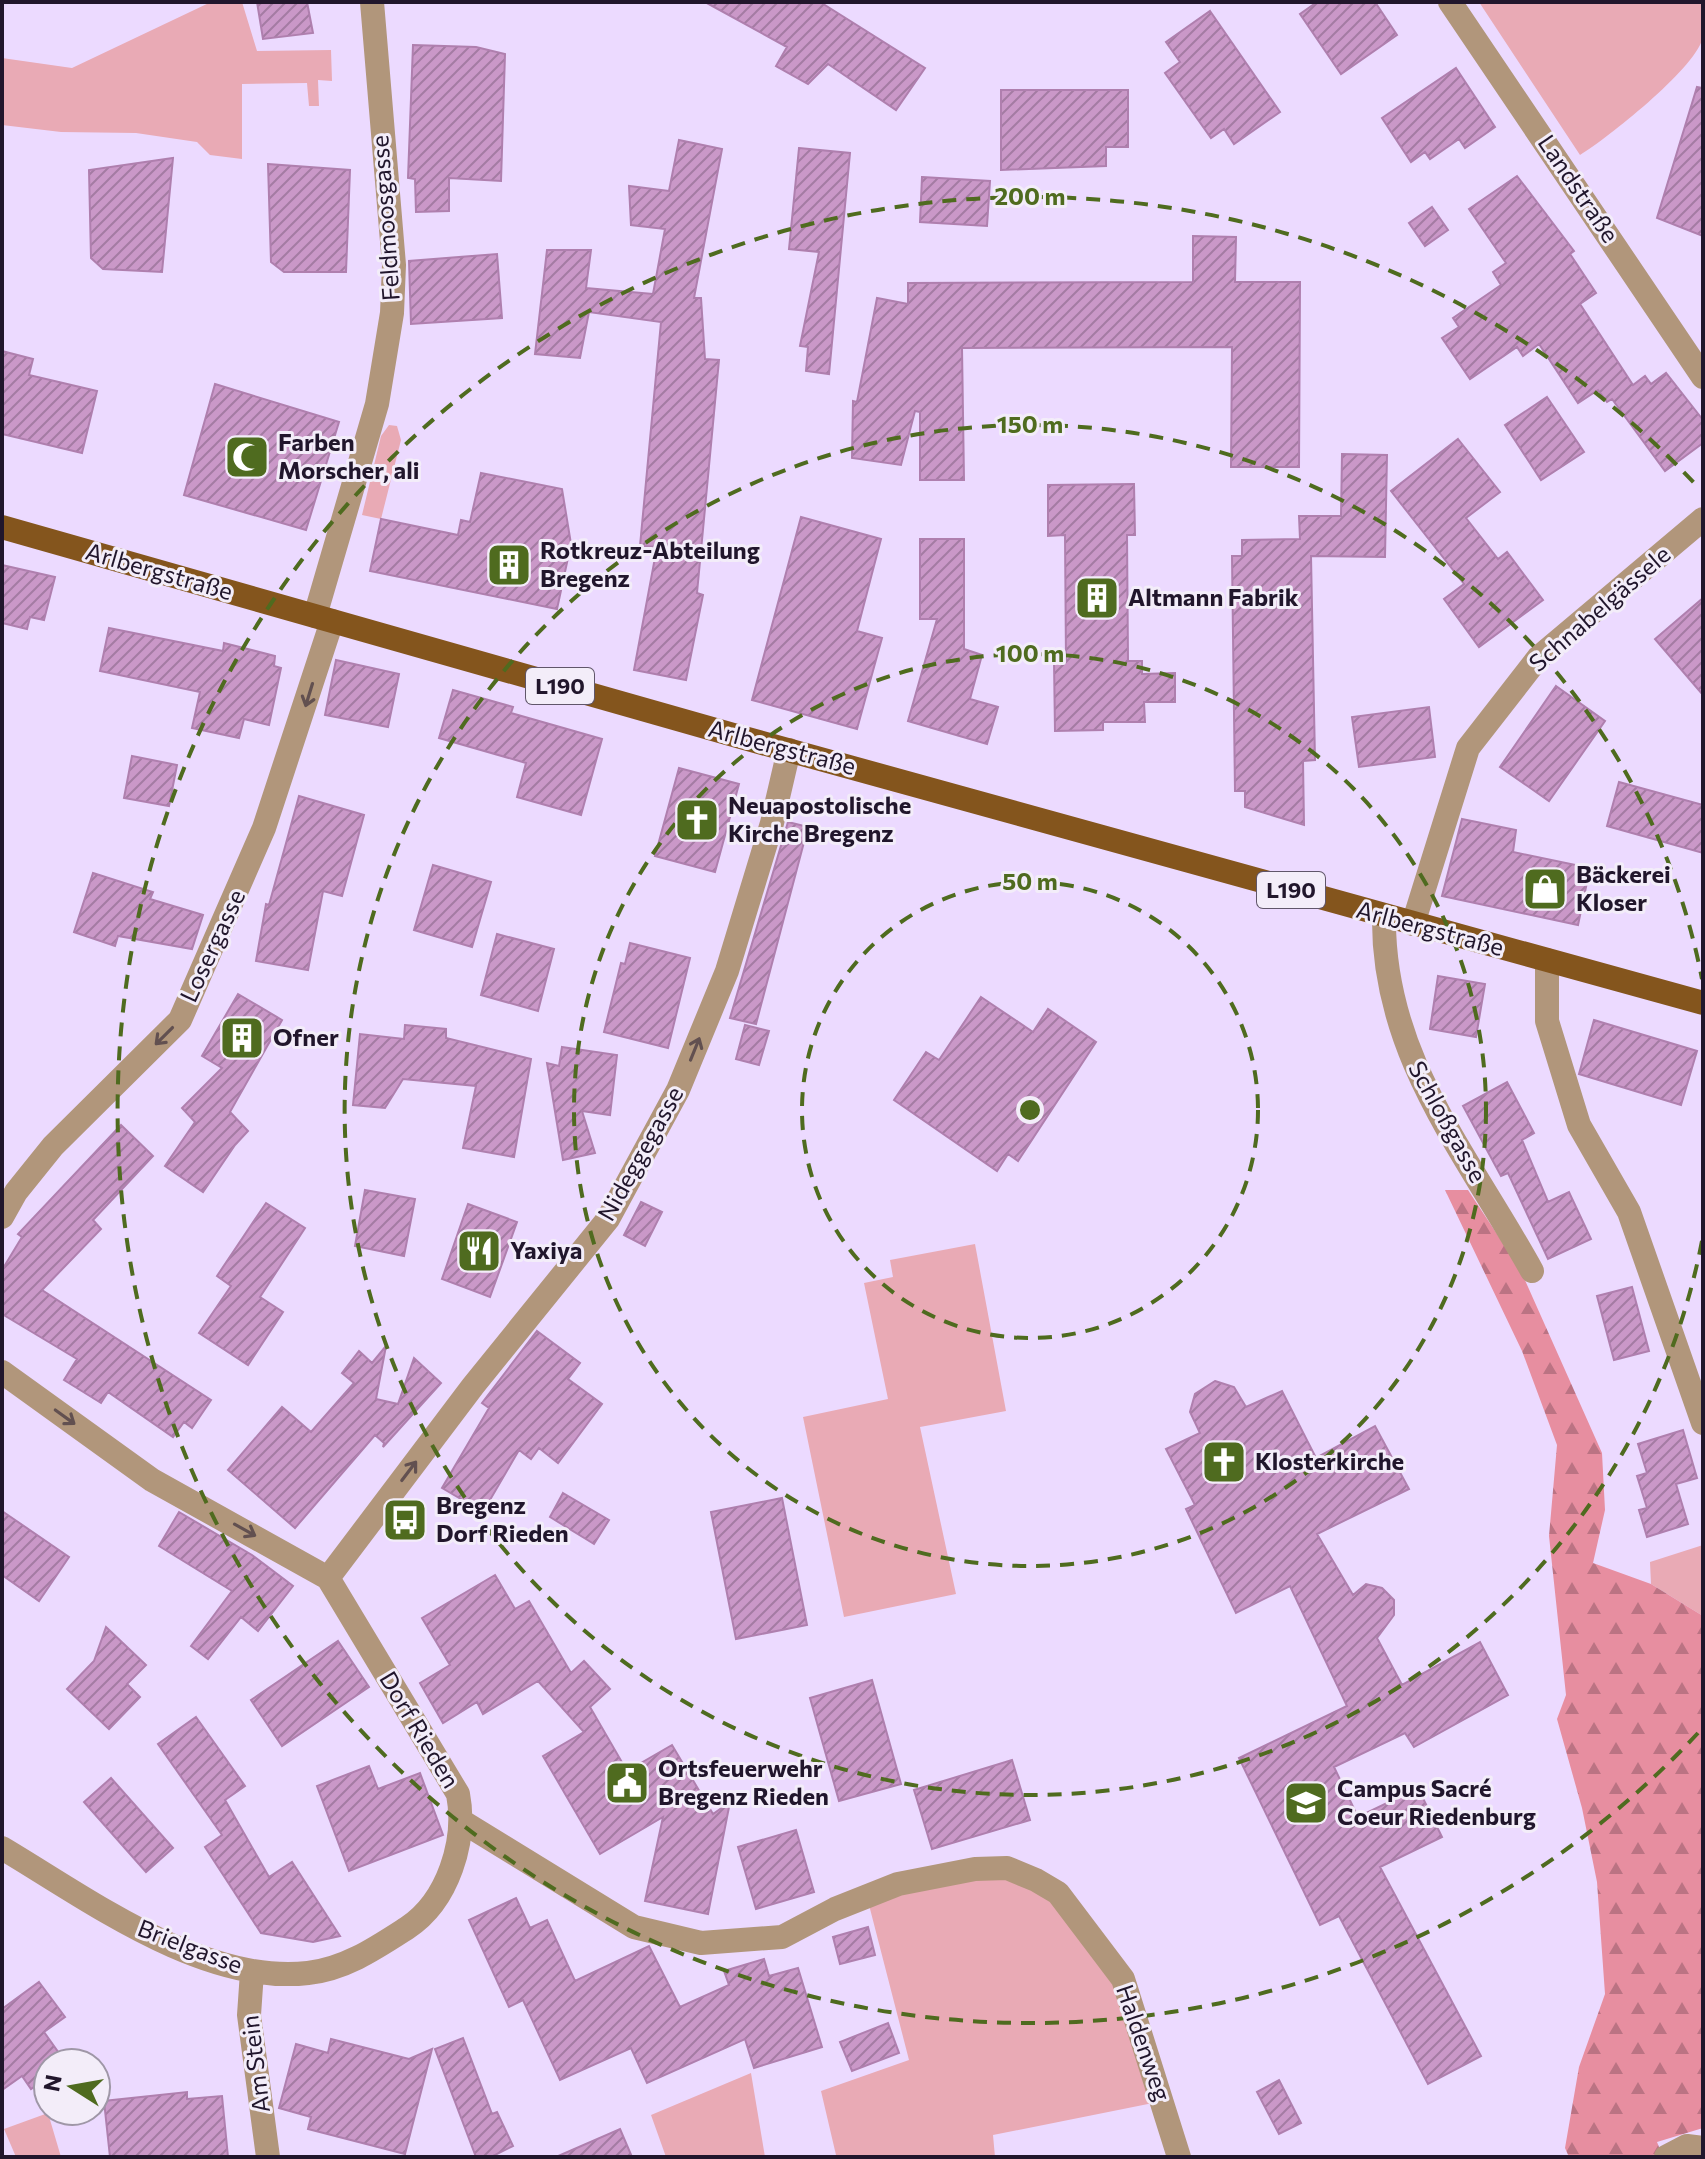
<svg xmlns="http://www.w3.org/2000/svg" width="1705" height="2159" font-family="Commissioner,sans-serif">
	<defs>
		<pattern id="forest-firs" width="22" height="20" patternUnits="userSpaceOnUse" patternTransform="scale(2)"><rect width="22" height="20" fill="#e78ea0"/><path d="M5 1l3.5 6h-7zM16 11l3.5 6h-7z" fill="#bb7383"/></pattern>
		<pattern id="building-hatch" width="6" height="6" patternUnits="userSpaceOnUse" patternTransform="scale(2)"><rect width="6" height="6" fill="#ca98c8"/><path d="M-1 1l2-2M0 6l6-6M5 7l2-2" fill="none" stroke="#a47ba3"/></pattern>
	</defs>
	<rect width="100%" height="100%" fill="#ecdaff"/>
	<path fill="#e9aab5" d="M 211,2 L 242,2 L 257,51 L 331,50 L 332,81 L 318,80 L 319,106 L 309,106 L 307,83 L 242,84 L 242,159 L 210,155 L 197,142 L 136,133 L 61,132 L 2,125 L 2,58 L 72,68 Z
		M 1479,2 L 1703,2 C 1703,13 1705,29 1702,40 C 1693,70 1608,138 1580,155 Z
		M 389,425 L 397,426 L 401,440 L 381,519 L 362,515 L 381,436 Z
		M 975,1244 L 1006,1411 L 920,1427 L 956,1594 L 844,1617 L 803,1417 L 888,1399 L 864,1283 L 893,1277 L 890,1260 Z
		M 1703,1545 L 1703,1616 L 1651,1584 L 1650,1562 Z
		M 975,1875 C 993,1879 1020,1879 1035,1887 C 1106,1924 1134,2032 1158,2102 L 993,2135 L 995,2157 L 820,2157 L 836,2155 L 821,2091 L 909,2060 L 868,1901 Z
		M 751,2073 L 765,2157 L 666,2157 L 651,2115 Z
		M 48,2113 L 61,2157 L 16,2157 L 4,2129 Z"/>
	<path fill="url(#forest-firs)" d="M 1445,1190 L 1468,1190 L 1520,1269 L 1602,1453 L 1605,1510 L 1593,1563 L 1651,1584 L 1703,1616 L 1703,2128 L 1657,2142 L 1663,2157 L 1569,2157 L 1565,2148 L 1579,2067 L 1605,1994 L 1597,1882 L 1582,1808 L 1557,1719 L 1566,1695 L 1549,1536 L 1557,1445 L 1522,1351 Z"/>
	<path fill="url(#building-hatch)" stroke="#af7fae" stroke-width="2" d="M 257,2 L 307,2 L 313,33 L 263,39 Z
		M 705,2 L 820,2 L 925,68 L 896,110 L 828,64 L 808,84 L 776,66 L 787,47 Z
		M 1317,2 L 1375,2 L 1397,35 L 1341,74 L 1300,14 Z
		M 1210,11 L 1280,112 L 1234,144 L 1224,129 L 1211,138 L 1165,73 L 1180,62 L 1166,42 Z
		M 413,45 L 476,47 L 505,54 L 501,181 L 449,178 L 449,211 L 416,212 L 415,179 L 408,178 Z
		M 1456,68 L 1495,127 L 1465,148 L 1459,139 L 1430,159 L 1425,152 L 1411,162 L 1382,118 Z
		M 1697,87 L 1703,88 L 1703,236 L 1657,218 Z
		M 1001,90 L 1128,90 L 1128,147 L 1106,147 L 1106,166 L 1001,170 Z
		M 679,140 L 722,149 L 694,298 L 701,298 L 705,359 L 719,360 L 697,593 L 703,595 L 686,680 L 634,670 L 657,547 L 640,546 L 661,322 L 589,312 L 580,358 L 535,354 L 547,250 L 591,250 L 586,288 L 653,294 L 665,229 L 631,225 L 629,186 L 669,191 Z
		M 799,148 L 850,153 L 829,374 L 806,371 L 808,347 L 800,346 L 819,252 L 789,249 Z
		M 173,158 L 162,272 L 103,269 L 91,258 L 89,170 Z
		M 268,164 L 350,170 L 346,272 L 284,272 L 271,262 Z
		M 1517,176 L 1574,251 L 1570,254 L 1596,293 L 1580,304 L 1633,385 L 1645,376 L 1651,384 L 1666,373 L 1703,420 L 1703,443 L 1665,471 L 1612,399 L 1607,402 L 1598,390 L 1578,403 L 1539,344 L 1523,356 L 1517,347 L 1470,379 L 1442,338 L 1459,327 L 1453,318 L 1501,285 L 1493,272 L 1506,263 L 1469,209 Z
		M 922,177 L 990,181 L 987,226 L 920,222 Z
		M 1432,207 L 1448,230 L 1425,246 L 1409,223 Z
		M 1193,236 L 1236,237 L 1235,282 L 1300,282 L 1299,467 L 1231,467 L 1232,347 L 962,348 L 964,480 L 920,480 L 920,412 L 915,411 L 901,465 L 852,458 L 853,401 L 857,402 L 877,298 L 908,304 L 908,283 L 1193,282 Z
		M 497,254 L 502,318 L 411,324 L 409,261 Z
		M 2,351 L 33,359 L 29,375 L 97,391 L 82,453 L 2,434 Z
		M 215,384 L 339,422 L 306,530 L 184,495 Z
		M 1547,397 L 1584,452 L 1541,480 L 1505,425 Z
		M 1458,439 L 1500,492 L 1466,518 L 1498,559 L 1507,552 L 1543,600 L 1479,647 L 1444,599 L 1464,584 L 1391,491 Z
		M 1342,454 L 1387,455 L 1385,557 L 1311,556 L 1315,760 L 1303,761 L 1304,825 L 1245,807 L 1245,791 L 1235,791 L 1232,556 L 1242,556 L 1242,540 L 1300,539 L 1299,516 L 1341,516 Z
		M 481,473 L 562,489 L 571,544 L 557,609 L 370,571 L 381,519 L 458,535 L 461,520 L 470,522 Z
		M 1134,484 L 1135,535 L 1127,535 L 1128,661 L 1142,661 L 1142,674 L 1175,673 L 1175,702 L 1144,702 L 1145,722 L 1103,722 L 1103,730 L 1055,731 L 1054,661 L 1066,661 L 1065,535 L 1048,536 L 1048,485 Z
		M 801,517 L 881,539 L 857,631 L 882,638 L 857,729 L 752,700 Z
		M 920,539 L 964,539 L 964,649 L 982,655 L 970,699 L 998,707 L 987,744 L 908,721 L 937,619 L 920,619 Z
		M 2,565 L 55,577 L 44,620 L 30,617 L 27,629 L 2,623 Z
		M 1703,598 L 1703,695 L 1655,639 Z
		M 109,628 L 223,651 L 224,643 L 275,656 L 274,666 L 281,668 L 269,725 L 244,719 L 239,738 L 192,728 L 200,692 L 100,671 Z
		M 336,660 L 399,674 L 388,727 L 325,715 Z
		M 1556,686 L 1605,721 L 1549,801 L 1500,767 Z
		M 453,690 L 513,707 L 511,713 L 602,739 L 581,815 L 517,797 L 526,763 L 439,738 Z
		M 1429,707 L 1435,757 L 1359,767 L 1352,717 Z
		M 132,756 L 177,765 L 169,806 L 124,798 Z
		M 679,768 L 739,784 L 715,872 L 655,856 Z
		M 1619,782 L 1703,805 L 1703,853 L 1607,826 Z
		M 299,796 L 364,815 L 342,896 L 323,891 L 308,970 L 256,961 L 266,904 L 269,905 Z
		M 1462,819 L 1516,830 L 1513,852 L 1590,868 L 1578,925 L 1442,896 Z
		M 788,822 L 808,827 L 756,1024 L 730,1018 Z
		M 433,865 L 491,882 L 472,947 L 414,930 Z
		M 93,873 L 153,892 L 150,899 L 203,915 L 192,949 L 118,936 L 115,946 L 74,932 Z
		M 497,934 L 554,949 L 538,1011 L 481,995 Z
		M 630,943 L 690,958 L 668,1048 L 604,1032 L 621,963 L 625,964 Z
		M 1438,976 L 1485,984 L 1476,1037 L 1430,1029 Z
		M 238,994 L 282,1020 L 230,1112 L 248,1131 L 235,1145 L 203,1192 L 165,1166 L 195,1122 L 182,1108 L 222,1068 L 202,1056 Z
		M 981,997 L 1033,1032 L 1048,1009 L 1096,1042 L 1018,1161 L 1008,1154 L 997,1171 L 894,1100 L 926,1052 L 939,1060 Z
		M 1594,1020 L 1697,1051 L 1681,1105 L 1579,1074 Z
		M 405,1025 L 446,1029 L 446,1038 L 531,1059 L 514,1157 L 463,1148 L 476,1086 L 403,1079 L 385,1108 L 353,1105 L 360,1034 L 404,1039 Z
		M 745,1025 L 769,1031 L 759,1065 L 736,1059 Z
		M 562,1047 L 617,1055 L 610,1115 L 582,1111 L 595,1153 L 563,1160 L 547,1063 L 559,1066 Z
		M 1507,1082 L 1534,1133 L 1522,1140 L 1548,1202 L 1569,1192 L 1591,1239 L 1548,1259 L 1508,1173 L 1501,1176 L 1463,1106 Z
		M 121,1125 L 153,1156 L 93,1220 L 101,1229 L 42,1290 L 211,1400 L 192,1428 L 184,1422 L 173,1437 L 108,1392 L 101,1403 L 64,1380 L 77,1359 L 2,1314 L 2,1270 L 22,1237 L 18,1234 Z
		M 365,1190 L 415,1199 L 404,1256 L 355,1246 Z
		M 641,1202 L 662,1212 L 645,1246 L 624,1235 Z
		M 266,1203 L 305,1228 L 260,1297 L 283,1312 L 248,1365 L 199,1333 L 231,1286 L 217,1276 Z
		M 468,1204 L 517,1222 L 490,1297 L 442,1279 Z
		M 1632,1287 L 1649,1351 L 1614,1360 L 1597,1296 Z
		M 537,1331 L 580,1363 L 568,1379 L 602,1404 L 558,1463 L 539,1448 L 531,1459 L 519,1450 L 483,1512 L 442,1488 L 489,1408 L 482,1403 Z
		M 386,1346 L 376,1399 L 398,1404 L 414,1358 L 441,1383 L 383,1447 L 384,1443 L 375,1435 L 295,1528 L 228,1470 L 282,1407 L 311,1432 L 354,1383 L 342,1373 L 359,1351 L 372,1363 Z
		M 1215,1381 L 1234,1387 L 1246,1407 L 1282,1391 L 1316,1458 L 1375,1426 L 1409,1489 L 1317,1534 L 1353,1595 L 1366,1584 L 1382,1588 L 1394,1600 L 1394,1615 L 1377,1638 L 1402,1685 L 1480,1642 L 1508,1695 L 1414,1747 L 1405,1733 L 1334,1767 L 1358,1817 L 1418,1788 L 1442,1837 L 1380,1867 L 1481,2056 L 1428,2084 L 1339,1916 L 1320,1925 L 1239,1758 L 1347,1706 L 1290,1586 L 1236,1613 L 1186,1509 L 1195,1505 L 1166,1449 L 1200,1433 L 1190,1412 L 1195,1394 Z
		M 1683,1430 L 1697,1478 L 1676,1484 L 1688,1524 L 1647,1537 L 1639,1510 L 1647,1508 L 1637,1476 L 1647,1473 L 1638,1444 Z
		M 563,1493 L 609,1520 L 594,1544 L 550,1517 Z
		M 782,1498 L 807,1625 L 736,1639 L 711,1512 Z
		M 2,1511 L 69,1557 L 39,1601 L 2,1575 Z
		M 179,1512 L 252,1555 L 293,1586 L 258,1631 L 241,1617 L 208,1659 L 191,1646 L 232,1591 L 159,1546 Z
		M 495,1575 L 515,1609 L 529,1601 L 571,1673 L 584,1661 L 610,1689 L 590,1707 L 627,1771 L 672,1745 L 713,1814 L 730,1802 L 708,1914 L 645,1901 L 663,1817 L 600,1854 L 543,1756 L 584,1732 L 538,1681 L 483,1714 L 477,1702 L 443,1723 L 420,1683 L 450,1665 L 422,1618 Z
		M 106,1627 L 146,1665 L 127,1684 L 140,1697 L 109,1729 L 67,1689 L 94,1661 Z
		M 338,1641 L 369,1687 L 282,1746 L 251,1700 Z
		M 872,1680 L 901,1784 L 839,1801 L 810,1698 Z
		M 196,1717 L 245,1786 L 225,1800 L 269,1877 L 292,1862 L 340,1936 L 313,1942 L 261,1933 L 205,1847 L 222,1835 L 158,1744 Z
		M 1012,1760 L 1030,1820 L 932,1849 L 914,1790 Z
		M 369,1766 L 378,1789 L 420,1773 L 443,1835 L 349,1871 L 317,1786 Z
		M 111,1778 L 173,1848 L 146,1872 L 84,1802 Z
		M 796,1830 L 814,1892 L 756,1909 L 738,1847 Z
		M 516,1898 L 530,1928 L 547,1920 L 575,1981 L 649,1946 L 680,2007 L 729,1985 L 724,1971 L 764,1959 L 769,1976 L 798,1968 L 822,2047 L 754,2068 L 745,2039 L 647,2083 L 631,2048 L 560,2080 L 523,2000 L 509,2007 L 469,1920 Z
		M 868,1927 L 875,1955 L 840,1964 L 833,1937 Z
		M 39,1982 L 65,2017 L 44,2032 L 66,2063 L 48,2063 L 48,2077 L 31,2089 L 22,2076 L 2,2090 L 2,2009 Z
		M 888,2023 L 899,2053 L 852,2071 L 840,2042 Z
		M 463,2038 L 492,2114 L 497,2112 L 513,2146 L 491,2157 L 476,2157 L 435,2049 Z
		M 331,2039 L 409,2059 L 432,2049 L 405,2154 L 308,2129 L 311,2117 L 279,2108 L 296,2044 L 328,2053 Z
		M 1279,2080 L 1301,2123 L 1279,2134 L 1257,2092 Z
		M 187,2092 L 187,2099 L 222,2096 L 228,2157 L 110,2157 L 104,2101 Z
		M 620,2129 L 632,2157 L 556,2157 Z"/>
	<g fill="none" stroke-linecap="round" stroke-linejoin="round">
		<path stroke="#b1967b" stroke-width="24" d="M 1450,2 L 1703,377
			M 315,616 L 377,404 L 392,313 L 394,265 L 372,2
			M 1384,916 C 1382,1056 1468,1155 1532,1271
			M 1413,924 L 1468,748 L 1538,658 L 1703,519
			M 1547,960 L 1547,1021 L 1579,1125 L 1629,1212 L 1703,1423
			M 2,1217 L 16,1192 L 53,1146 L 180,1020 L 264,828 L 332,621
			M 2,1372 L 152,1480 L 328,1578 L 458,1794 C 467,1841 448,1901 407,1928 C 376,1948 345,1969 308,1973 C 203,1985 88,1899 2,1848
			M 328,1578 L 473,1386 L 608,1219 L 678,1090 L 727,971 L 772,823 L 789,750
			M 463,1822 L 634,1927 L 701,1943 L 782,1937 L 835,1909 L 898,1884 L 975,1869 L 1007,1868 L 1036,1880 L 1058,1893 L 1123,1979 L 1179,2157
			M 252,1972 L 249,2015 L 268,2157
			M 1666,2157 L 1687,2146 L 1703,2148"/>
		<path stroke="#84551d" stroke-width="24" d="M 2,527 L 737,736 L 1703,1003"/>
	</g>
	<defs><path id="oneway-shaft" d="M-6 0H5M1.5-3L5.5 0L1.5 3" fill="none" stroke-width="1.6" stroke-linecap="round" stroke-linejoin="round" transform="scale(2)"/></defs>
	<g stroke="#625050">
		<use href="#oneway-shaft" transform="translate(309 695) rotate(107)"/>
		<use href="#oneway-shaft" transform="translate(164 1036) rotate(135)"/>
		<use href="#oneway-shaft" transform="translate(695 1049) rotate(-68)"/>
		<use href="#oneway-shaft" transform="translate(65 1417) rotate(36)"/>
		<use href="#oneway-shaft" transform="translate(409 1471) rotate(-53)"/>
		<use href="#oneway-shaft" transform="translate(245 1530) rotate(29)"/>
	</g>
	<g fill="none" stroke="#4f6b1f" stroke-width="4" stroke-dasharray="14 10">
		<circle cx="1030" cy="1110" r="228"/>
		<circle cx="1030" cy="1110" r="456"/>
		<path d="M1702 1241A685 685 0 1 1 1702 979"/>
		<path d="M1698 1733A913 913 0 1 1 1698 487"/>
	</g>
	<defs>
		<g id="mosque-square" transform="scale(2.3)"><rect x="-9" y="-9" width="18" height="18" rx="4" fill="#4f6b1f" stroke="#f3edf9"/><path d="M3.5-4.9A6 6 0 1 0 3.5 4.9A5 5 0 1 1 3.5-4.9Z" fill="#fff"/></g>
		<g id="building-square" transform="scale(2.3)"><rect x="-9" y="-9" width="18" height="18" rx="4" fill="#4f6b1f" stroke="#f3edf9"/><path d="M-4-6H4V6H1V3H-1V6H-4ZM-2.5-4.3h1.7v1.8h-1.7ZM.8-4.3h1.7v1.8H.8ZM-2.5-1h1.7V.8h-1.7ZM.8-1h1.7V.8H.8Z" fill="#fff"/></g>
		<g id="church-square" transform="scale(2.3)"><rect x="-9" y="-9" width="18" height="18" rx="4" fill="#4f6b1f" stroke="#f3edf9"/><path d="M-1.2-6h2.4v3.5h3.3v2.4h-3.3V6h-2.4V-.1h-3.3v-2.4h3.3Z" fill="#fff"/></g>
		<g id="shop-square" transform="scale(2.3)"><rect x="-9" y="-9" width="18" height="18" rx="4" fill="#4f6b1f" stroke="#f3edf9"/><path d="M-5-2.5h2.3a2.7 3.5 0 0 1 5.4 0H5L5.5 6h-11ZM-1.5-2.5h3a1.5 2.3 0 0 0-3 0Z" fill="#fff"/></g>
		<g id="restaurant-square" transform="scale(2.3)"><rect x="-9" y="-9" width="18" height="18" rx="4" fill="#4f6b1f" stroke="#f3edf9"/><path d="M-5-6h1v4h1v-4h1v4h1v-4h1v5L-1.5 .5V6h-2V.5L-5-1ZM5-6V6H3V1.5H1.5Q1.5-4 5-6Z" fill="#fff"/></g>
		<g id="bus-square" transform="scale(2.3)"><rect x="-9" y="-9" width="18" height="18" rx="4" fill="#4f6b1f" stroke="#f3edf9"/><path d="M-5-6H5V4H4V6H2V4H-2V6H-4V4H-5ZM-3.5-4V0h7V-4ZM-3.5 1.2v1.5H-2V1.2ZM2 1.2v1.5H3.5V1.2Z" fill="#fff"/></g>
		<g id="civic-square" transform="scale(2.3)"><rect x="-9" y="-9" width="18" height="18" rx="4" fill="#4f6b1f" stroke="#f3edf9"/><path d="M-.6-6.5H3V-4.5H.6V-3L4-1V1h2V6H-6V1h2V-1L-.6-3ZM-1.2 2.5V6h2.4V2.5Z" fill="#fff"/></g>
		<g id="school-square" transform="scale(2.3)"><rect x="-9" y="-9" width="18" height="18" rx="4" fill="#4f6b1f" stroke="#f3edf9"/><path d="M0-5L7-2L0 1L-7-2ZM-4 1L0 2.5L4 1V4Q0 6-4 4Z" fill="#fff"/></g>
	</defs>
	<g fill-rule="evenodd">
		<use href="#mosque-square" x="247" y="457"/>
		<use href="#building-square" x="509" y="565"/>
		<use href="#building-square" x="1097" y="598"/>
		<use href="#church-square" x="697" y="820"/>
		<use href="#shop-square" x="1545" y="889"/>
		<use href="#building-square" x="242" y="1038"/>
		<use href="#restaurant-square" x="479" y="1251"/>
		<use href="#church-square" x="1224" y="1462"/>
		<use href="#bus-square" x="405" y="1520"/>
		<use href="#civic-square" x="627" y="1783"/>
		<use href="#school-square" x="1306" y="1803"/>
	</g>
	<g text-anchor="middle" stroke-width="6" stroke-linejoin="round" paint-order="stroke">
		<g fill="#f3edf9" stroke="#60566a" stroke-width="2">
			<rect x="526" y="668" width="68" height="36" rx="6"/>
			<rect x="1257" y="872" width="68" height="36" rx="6"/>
		</g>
		<g font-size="22" font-weight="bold" fill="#21162c">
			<text x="560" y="694">L190</text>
			<text x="1291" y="898">L190</text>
		</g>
		<g font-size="24" fill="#21162c" stroke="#f3edf9">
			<text transform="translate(1578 189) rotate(56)" y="8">Landstraße</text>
			<text transform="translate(386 218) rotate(-94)" y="8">Feldmoosgasse</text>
			<text transform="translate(159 572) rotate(16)" y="8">Arlbergstraße</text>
			<text transform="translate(1600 609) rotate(-41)" y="8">Schnabelgässele</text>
			<text transform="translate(782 748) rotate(15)" y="8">Arlbergstraße</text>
			<text transform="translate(1430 929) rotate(15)" y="8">Arlbergstraße</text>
			<text transform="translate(213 946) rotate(-65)" y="8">Losergasse</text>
			<text transform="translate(1447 1122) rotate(61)" y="8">Schloßgasse</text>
			<text transform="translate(641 1154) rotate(-61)" y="8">Nideggegasse</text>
			<text transform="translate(419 1730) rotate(59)" y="8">Dorf Rieden</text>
			<text transform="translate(190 1947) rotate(21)" y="8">Brielgasse</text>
			<text transform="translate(1143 2043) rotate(71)" y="8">Haldenweg</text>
			<text transform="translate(256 2064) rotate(-97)" y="8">Am Stein</text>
		</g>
		<g font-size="24" font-weight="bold" fill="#21162c" stroke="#f3edf9" text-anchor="start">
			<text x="278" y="451">Farben<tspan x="278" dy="28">Morscher, ali</tspan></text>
			<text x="540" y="559">Rotkreuz-Abteilung<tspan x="540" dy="28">Bregenz</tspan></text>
			<text x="1128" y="606">Altmann Fabrik</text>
			<text x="728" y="814">Neuapostolische<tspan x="728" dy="28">Kirche Bregenz</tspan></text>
			<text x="1576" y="883">Bäckerei<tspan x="1576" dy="28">Kloser</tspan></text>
			<text x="273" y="1046">Ofner</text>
			<text x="510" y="1259">Yaxiya</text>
			<text x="1255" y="1470">Klosterkirche</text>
			<text x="436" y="1514">Bregenz<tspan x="436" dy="28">Dorf Rieden</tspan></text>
			<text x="658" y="1777">Ortsfeuerwehr<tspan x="658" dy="28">Bregenz Rieden</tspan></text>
			<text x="1337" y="1797">Campus Sacré<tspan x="1337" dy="28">Coeur Riedenburg</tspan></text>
		</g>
	</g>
	<circle cx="1030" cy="1110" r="12" fill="#4f6b1f" stroke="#f3edf9" stroke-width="4"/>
	<g font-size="24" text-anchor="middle" font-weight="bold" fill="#4f6b1f" stroke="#f3edf9" stroke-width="6" stroke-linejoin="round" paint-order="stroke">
		<text x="1030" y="205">200 m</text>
		<text x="1030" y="433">150 m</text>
		<text x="1030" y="662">100 m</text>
		<text x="1030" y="890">50 m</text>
	</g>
	<rect width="1705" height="2159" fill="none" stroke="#21162c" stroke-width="8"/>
	<g transform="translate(72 2087) rotate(281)"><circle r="38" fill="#f3edf9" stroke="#9f97a7" stroke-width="2"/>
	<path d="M0-6L14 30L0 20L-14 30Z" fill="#4f6b1f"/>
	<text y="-12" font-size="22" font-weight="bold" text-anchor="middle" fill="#21162c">N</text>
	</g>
</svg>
